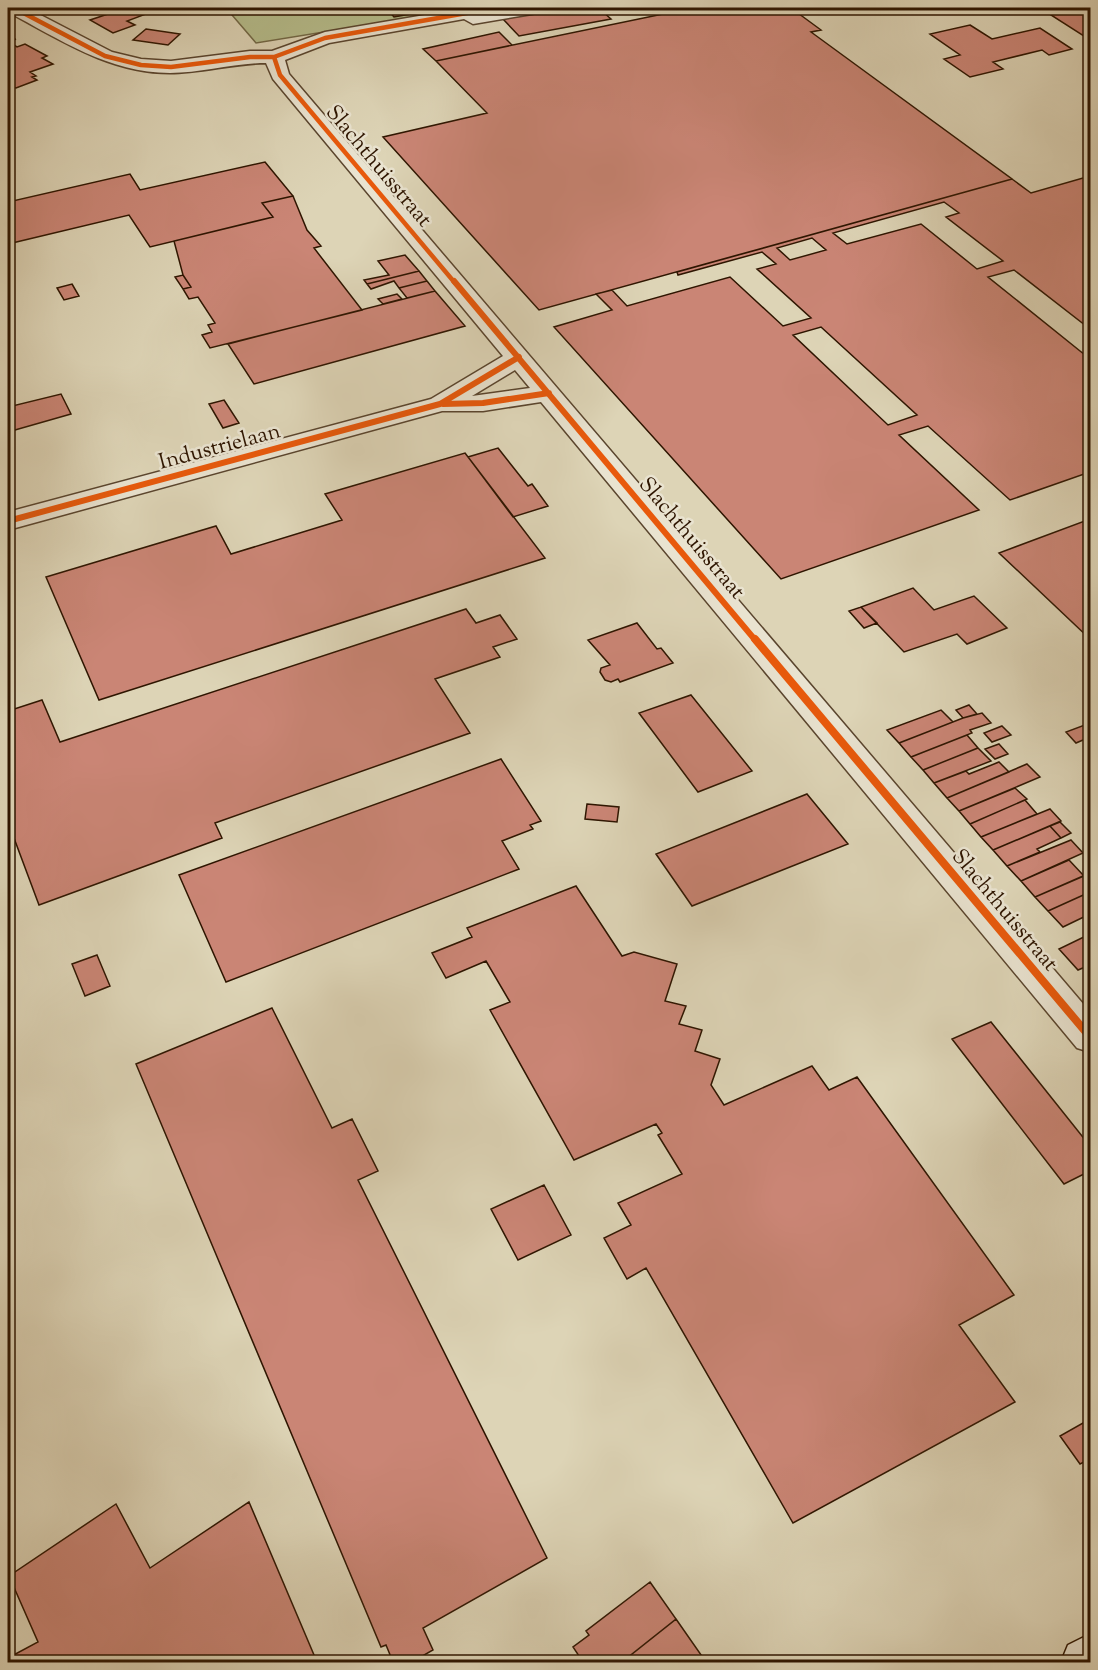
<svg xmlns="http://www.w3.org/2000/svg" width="1098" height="1670" font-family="'Sorts Mill Goudy',serif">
	<rect width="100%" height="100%" fill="#ddd4b6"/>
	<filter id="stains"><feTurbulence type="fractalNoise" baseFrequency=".00333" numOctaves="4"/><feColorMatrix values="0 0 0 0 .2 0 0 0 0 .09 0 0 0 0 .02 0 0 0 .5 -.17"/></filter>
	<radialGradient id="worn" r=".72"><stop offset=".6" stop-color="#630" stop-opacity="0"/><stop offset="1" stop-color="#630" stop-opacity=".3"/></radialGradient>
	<path fill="#b5bc8b" stroke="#726846" stroke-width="1.5" d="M 226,8 L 472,8 L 256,43 Z"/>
	<path fill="#ca8575" stroke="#2e1500" stroke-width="1.5" fill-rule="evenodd" d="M 126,8 L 134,8 L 146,14 L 127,21 L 135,25 L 113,33 L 90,20 Z
		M 386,8 L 416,8 L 406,9 L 411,14 L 394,17 Z
		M 565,8 L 619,8 L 602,11 L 611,19 L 519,36 L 503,19 Z
		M 692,8 L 778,8 L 781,10 L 791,8 L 821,30 L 811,32 L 1012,179 L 539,310 L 383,137 L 487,113 L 436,61 Z
		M 1040,8 L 1090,8 L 1090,40 Z
		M 970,25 L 992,39 L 1040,28 L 1072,49 L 1049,55 L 1042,50 L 993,62 L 1003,69 L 970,77 L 944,59 L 960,55 L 930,34 Z
		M 146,29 L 180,34 L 168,45 L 133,40 Z
		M 499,32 L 512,45 L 436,61 L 423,49 Z
		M 16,39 L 9,42 L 17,47 L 25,44 L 47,56 L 42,58 L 53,64 L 30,72 L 36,76 L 32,77 L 37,80 L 16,88 L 8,86 L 8,42 Z
		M 265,162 L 293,196 L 262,203 L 273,217 L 150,247 L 129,215 L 8,244 L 8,202 L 130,174 L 140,190 Z
		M 1090,176 L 1090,329 L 1014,270 L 988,277 L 1090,359 L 1090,472 L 1010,500 L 928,426 L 899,435 L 979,510 L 781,579 L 554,327 L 612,310 L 596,294 L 612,290 L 627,306 L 730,277 L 783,326 L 811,318 L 757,269 L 776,264 L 762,252 L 678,275 L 677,272 L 1012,179 L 1031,193 ZM 944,202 L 959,213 L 946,217 L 1003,261 L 977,269 L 921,224 L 847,244 L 833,233 ZM 812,238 L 826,250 L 790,260 L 777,248 ZM 821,327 L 917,415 L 888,425 L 793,335 Z
		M 293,196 L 307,230 L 321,246 L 314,248 L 362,310 L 210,348 L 202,335 L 212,332 L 208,325 L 215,323 L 198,297 L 189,299 L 183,289 L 191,287 L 183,275 L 174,241 L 273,217 L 262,203 Z
		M 405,255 L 419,271 L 367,284 L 364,280 L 389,275 L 378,261 Z
		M 419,271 L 427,281 L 399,288 L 394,281 L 371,289 L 367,284 Z
		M 183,275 L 191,287 L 183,289 L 175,277 Z
		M 427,281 L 435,291 L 407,298 L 399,288 Z
		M 72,284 L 79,296 L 64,300 L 57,288 Z
		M 435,291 L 465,326 L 254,384 L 228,344 Z
		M 397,294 L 402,299 L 383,304 L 378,299 Z
		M 61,394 L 71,414 L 8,432 L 8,407 Z
		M 224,400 L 239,423 L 223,428 L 209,404 Z
		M 498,448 L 528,486 L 532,484 L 548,506 L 513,517 L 468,457 Z
		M 465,453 L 545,558 L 99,700 L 46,577 L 216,526 L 231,554 L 342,520 L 325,494 Z
		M 1090,519 L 1090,639 L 999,553 Z
		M 913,588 L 934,610 L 974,596 L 1007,628 L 967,644 L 957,634 L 904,652 L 861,607 Z
		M 861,607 L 877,623 L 864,628 L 849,611 Z
		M 466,609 L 476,623 L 500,615 L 517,639 L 493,647 L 500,657 L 435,679 L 470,733 L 215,823 L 222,838 L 39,905 L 8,822 L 8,711 L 42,700 L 60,742 Z
		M 637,623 L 657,649 L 661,648 L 673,663 L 620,682 L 618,679 L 611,682 L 605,680 L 600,672 L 601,668 L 610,665 L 588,640 Z
		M 691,695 L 752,771 L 698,792 L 639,713 Z
		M 969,705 L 977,714 L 963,718 L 956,710 Z
		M 941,710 L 953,722 L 899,743 L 887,730 Z
		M 982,713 L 991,723 L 970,730 L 972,733 L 911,757 L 899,743 L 963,718 Z
		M 1090,723 L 1090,737 L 1076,743 L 1066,732 Z
		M 1002,726 L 1011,735 L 992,742 L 984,733 Z
		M 967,735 L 978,748 L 923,770 L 911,757 Z
		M 999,744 L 1008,754 L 995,759 L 985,749 Z
		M 978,748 L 991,761 L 934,783 L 923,770 Z
		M 501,759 L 541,821 L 530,825 L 533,829 L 502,841 L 519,869 L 226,982 L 179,875 Z
		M 999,762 L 1009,772 L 947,798 L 934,783 L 966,771 L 969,774 Z
		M 1027,764 L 1040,777 L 959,811 L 947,798 Z
		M 1015,788 L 1027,799 L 970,824 L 959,811 Z
		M 807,794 L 848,844 L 692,906 L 656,854 Z
		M 1025,800 L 1037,814 L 981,837 L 970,824 Z
		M 587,804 L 619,807 L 617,822 L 585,819 Z
		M 1050,809 L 1061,821 L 993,850 L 981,837 Z
		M 1060,822 L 1071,833 L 1061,838 L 1050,826 Z
		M 1050,826 L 1061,838 L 1037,849 L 1040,852 L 1007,866 L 993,850 Z
		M 1071,840 L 1083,853 L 1021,881 L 1007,866 Z
		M 1069,860 L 1084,876 L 1035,897 L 1021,881 Z
		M 1090,873 L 1090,892 L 1048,911 L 1035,897 Z
		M 576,886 L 622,956 L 634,952 L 677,964 L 665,1001 L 686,1006 L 679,1024 L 702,1030 L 695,1051 L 720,1059 L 711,1085 L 724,1105 L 812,1066 L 829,1090 L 857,1077 L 1014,1295 L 959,1325 L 1015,1402 L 793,1523 L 646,1268 L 627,1279 L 604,1238 L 631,1225 L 618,1203 L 682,1174 L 658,1135 L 662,1133 L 656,1124 L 574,1160 L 490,1010 L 510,1002 L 486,961 L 446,978 L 432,953 L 472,937 L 467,928 Z
		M 1090,892 L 1090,914 L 1063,927 L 1048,911 Z
		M 1090,934 L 1090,965 L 1078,970 L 1059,949 Z
		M 97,955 L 110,986 L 85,996 L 72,964 Z
		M 272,1008 L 332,1128 L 352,1119 L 378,1171 L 358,1180 L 547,1558 L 423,1628 L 433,1650 L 412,1662 L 393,1662 L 386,1645 L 381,1647 L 136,1064 Z
		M 991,1022 L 1090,1146 L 1090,1171 L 1064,1184 L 952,1039 Z
		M 544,1185 L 571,1235 L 518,1260 L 491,1209 Z
		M 1090,1419 L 1090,1459 L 1080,1464 L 1060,1436 Z
		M 249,1502 L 317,1662 L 8,1662 L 8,1658 L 38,1642 L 9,1576 L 116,1504 L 150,1568 Z
		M 650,1582 L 676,1619 L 622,1662 L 607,1662 L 605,1659 L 601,1662 L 583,1662 L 573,1647 L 589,1635 L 586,1631 Z
		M 676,1619 L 706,1662 L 622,1662 Z"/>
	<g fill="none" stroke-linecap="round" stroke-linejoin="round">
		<g stroke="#5a452e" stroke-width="3">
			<path id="street" d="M 8,8 L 27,8 L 112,52 L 141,59 L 171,61 L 250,51 L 272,51 L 325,32 L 466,8 L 541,8 L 539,12 L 532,14 L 473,24 L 464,19 L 329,43 L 285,60 L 289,74 L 1090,1012 L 1090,1052 L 1077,1048 L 541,402 L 483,411 L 442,411 L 8,530 L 8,512 L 431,399 L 503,356 L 273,79 L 266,63 C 234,63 202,73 170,73 C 109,73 59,39 8,12 ZM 515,370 L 530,388 L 472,396 Z"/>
		</g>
		<g stroke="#2e1500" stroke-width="3">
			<path id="secondary" d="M 1090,1634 L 1090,1662 L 1061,1662 L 1068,1645 Z"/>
		</g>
		<use href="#street" fill="#e9e3d0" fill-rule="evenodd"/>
		<use href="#secondary" fill="#e9e3d0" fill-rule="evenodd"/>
		<g stroke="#e9e3d0" stroke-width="7">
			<path id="cycleway-far2" d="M 14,8 L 105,56 L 141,65 L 171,67 L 250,57 L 274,57 L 325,38 L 495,8
				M 274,57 L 280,75 L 455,283"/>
		</g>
		<g stroke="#e9e3d0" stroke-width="9">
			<path id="cycleway-far1" d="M 454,281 L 756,641
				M 443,404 L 483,403 L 549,393
				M 8,521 L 440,404 L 519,357"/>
		</g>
		<g stroke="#e9e3d0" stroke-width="11">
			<path id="cycleway" d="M 755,639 L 1090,1037"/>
		</g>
		<use href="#cycleway-far2" stroke="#e8590c" stroke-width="4.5"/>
		<use href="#cycleway-far1" stroke="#e8590c" stroke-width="6"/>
		<use href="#cycleway" stroke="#e8590c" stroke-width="8"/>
	</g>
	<g text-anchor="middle" stroke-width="5" stroke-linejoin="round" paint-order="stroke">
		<g font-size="22" fill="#2e1500" stroke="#e9e3d0">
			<text transform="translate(380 165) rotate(50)" y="8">Slachthuisstraat</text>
			<text transform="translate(219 445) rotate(-15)" y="8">Industrielaan</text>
			<text transform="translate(693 537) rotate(50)" y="8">Slachthuisstraat</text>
			<text transform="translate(1006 909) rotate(50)" y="8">Slachthuisstraat</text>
		</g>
	</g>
	<rect width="1098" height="1670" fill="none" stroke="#ddd4b6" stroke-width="30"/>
	<rect x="9" y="9" width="1080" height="1652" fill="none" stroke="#2e1500" stroke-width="3"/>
	<rect x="15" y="15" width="1068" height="1640" fill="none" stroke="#2e1500" stroke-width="1.5"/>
	<rect width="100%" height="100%" filter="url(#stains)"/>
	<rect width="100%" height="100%" fill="url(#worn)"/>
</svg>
